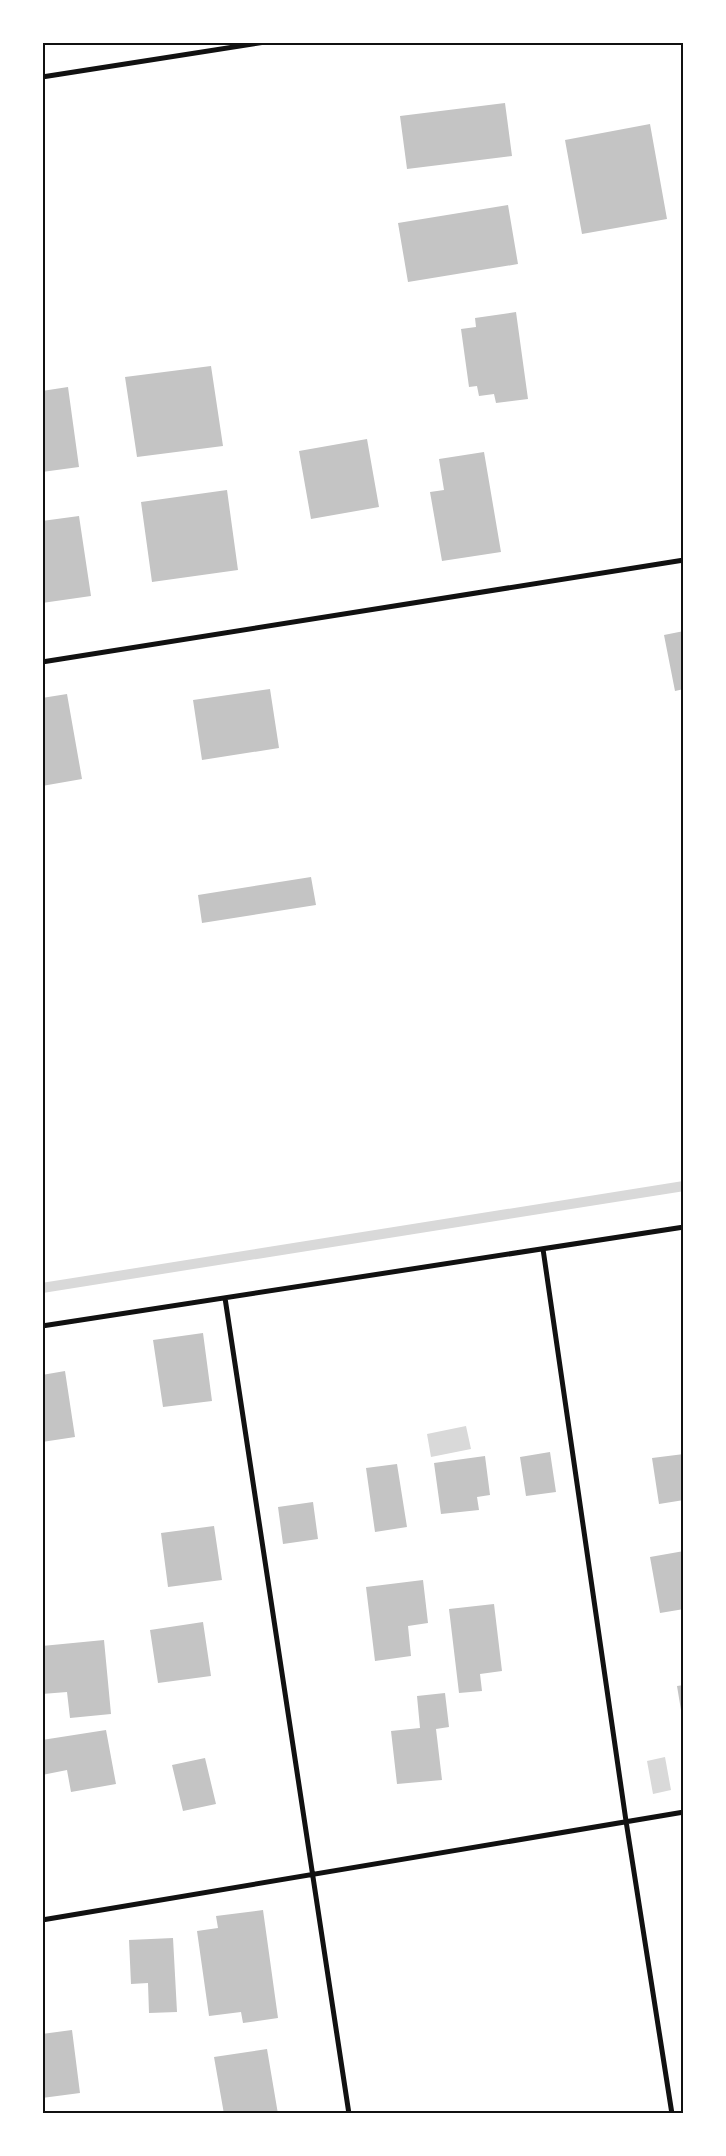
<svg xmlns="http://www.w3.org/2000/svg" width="726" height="2156" font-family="'Varela Round',sans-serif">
	<rect width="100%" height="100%" fill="#fff"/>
	<path fill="#d9d9d9" d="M 466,1426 L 471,1449 L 431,1457 L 427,1434 Z
		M 665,1757 L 671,1790 L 653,1794 L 647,1761 Z"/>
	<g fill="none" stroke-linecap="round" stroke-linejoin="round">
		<path stroke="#d9d9d9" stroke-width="10" d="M 42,1288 L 684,1186"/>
	</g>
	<path fill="#c4c4c4" d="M 505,103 L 512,156 L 407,169 L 400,116 Z
		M 650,124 L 667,219 L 582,234 L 565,140 Z
		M 508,205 L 518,264 L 408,282 L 398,223 Z
		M 516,312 L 528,399 L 496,403 L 494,394 L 479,396 L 477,386 L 469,387 L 461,329 L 476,327 L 475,318 Z
		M 211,366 L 223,446 L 137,457 L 125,377 Z
		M 68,387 L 79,467 L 42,472 L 42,391 Z
		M 367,439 L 379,507 L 311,519 L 299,451 Z
		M 484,452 L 501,552 L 442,561 L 430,492 L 444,490 L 439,459 Z
		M 227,490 L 238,570 L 152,582 L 141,502 Z
		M 79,516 L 91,596 L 42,603 L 42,521 Z
		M 684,631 L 684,689 L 675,691 L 664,635 Z
		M 270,689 L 279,748 L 202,760 L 193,700 Z
		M 67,694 L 82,779 L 42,786 L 42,698 Z
		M 311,877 L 316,905 L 202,923 L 198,895 Z
		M 203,1333 L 212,1401 L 163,1407 L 153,1340 Z
		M 65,1371 L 75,1437 L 42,1442 L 42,1375 Z
		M 550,1452 L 556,1492 L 526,1496 L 520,1457 Z
		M 684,1454 L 684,1500 L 659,1504 L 652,1458 Z
		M 485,1456 L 490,1495 L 477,1497 L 479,1510 L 441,1514 L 434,1463 Z
		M 397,1464 L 407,1527 L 375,1532 L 366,1468 Z
		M 313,1502 L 318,1539 L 283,1544 L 278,1507 Z
		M 214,1526 L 222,1580 L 168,1587 L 161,1533 Z
		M 684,1551 L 684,1609 L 660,1613 L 650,1557 Z
		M 423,1580 L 428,1623 L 408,1626 L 411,1656 L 375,1661 L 366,1587 Z
		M 494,1604 L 502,1671 L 480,1674 L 482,1691 L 459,1693 L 449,1609 Z
		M 203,1622 L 211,1676 L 158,1683 L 150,1630 Z
		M 104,1640 L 111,1714 L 70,1718 L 67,1692 L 42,1694 L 42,1646 Z
		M 684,1685 L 684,1716 L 682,1716 L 677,1686 Z
		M 445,1693 L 449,1727 L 436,1729 L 442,1780 L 397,1784 L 391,1731 L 420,1728 L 417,1696 Z
		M 106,1730 L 116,1784 L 71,1792 L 67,1770 L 42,1775 L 42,1740 Z
		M 205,1758 L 216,1804 L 183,1811 L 172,1765 Z
		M 263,1910 L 278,2018 L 243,2023 L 241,2012 L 209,2016 L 197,1931 L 218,1928 L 216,1916 Z
		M 173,1938 L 177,2012 L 149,2013 L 148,1983 L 131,1984 L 129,1940 Z
		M 72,2030 L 80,2093 L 42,2098 L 42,2034 Z
		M 267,2049 L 278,2114 L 224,2114 L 214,2057 Z"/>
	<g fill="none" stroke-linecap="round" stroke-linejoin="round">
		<path stroke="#111" stroke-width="5" d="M 42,77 L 265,42
			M 42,662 L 684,560
			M 543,1249 L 626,1821 L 672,2114
			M 225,1298 L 349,2114
			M 42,1326 L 684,1227
			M 42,1920 L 684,1812"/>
	</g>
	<rect width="726" height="2156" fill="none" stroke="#ffffff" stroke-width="88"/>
	<rect x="44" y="44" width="638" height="2068" fill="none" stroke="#111" stroke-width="2"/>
</svg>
